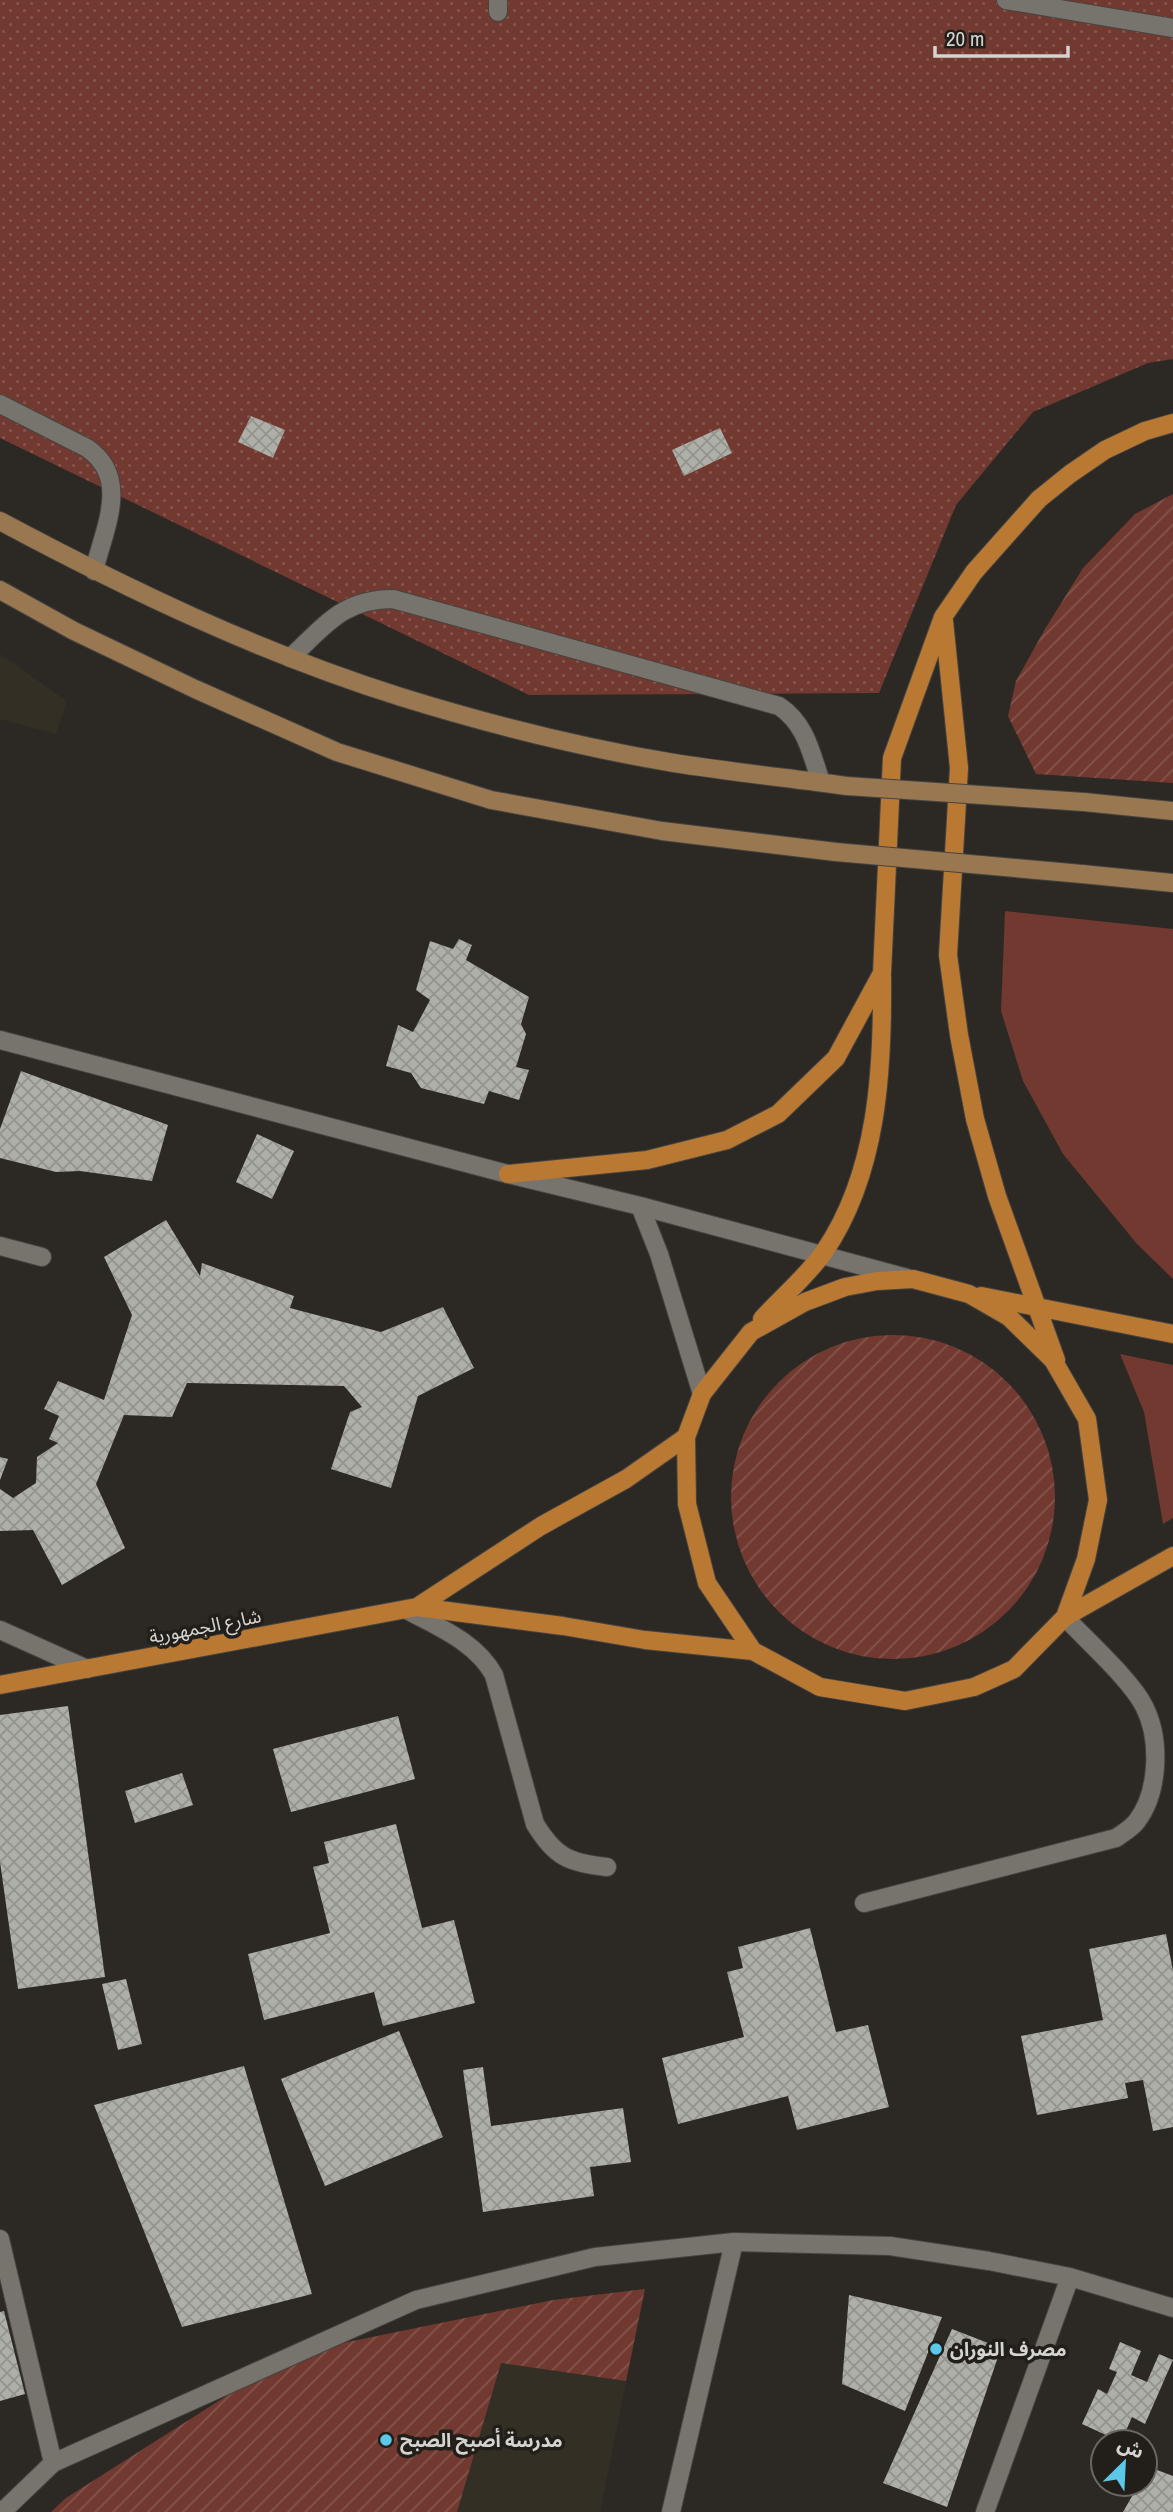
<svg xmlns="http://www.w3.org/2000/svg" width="1173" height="2512" font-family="'Archivo Narrow','Noto Sans Arabic',sans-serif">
	<defs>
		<pattern id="park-dots" width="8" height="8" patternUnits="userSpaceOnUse" patternTransform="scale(1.75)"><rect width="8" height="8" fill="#713930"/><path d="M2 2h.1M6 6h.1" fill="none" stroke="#84554d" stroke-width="1.8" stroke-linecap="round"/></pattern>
		<pattern id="garden-furrows" width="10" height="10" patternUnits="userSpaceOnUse" patternTransform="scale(1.75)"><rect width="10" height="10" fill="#713930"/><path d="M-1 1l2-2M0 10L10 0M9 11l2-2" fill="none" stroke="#84554d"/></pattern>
		<pattern id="building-cross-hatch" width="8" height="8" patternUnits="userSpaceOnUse" patternTransform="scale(1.75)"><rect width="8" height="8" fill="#aeafa7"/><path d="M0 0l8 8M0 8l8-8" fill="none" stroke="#92938d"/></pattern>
	</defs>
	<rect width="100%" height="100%" fill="#2c2924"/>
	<path fill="#342f24" d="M 0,654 L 67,701 L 56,734 L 0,719 Z
		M 645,2289 L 600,2512 L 51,2512 L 66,2498 L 553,2300 Z"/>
	<path fill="#713930" d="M 1005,911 L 1173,929 L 1173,1279 L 1137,1244 L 1063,1154 L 1023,1081 L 1001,1011 Z
		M 1120,1354 L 1173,1365 L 1173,1518 L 1163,1524 L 1144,1412 Z"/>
	<path fill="url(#park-dots)" d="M 0,0 L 1173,0 L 1173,359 L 1148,363 L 1033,412 L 956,505 L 879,693 L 529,695 L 0,438 Z"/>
	<path fill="url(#garden-furrows)" d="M 1173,494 L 1173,783 L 1036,774 L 1008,716 L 1016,681 L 1045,629 L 1083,568 L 1135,514 Z
		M731 1497a162 162 0 1 1 324 0a162 162 0 1 1-324 0Z
		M 645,2289 L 626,2381 L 501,2363 L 457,2512 L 51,2512 L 66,2498 L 294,2353 L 553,2300 Z"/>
	<path fill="url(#building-cross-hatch)" d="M 251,416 L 285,430 L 273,458 L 238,442 Z
		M 720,428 L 732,453 L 684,476 L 672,450 Z
		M 459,939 L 472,945 L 466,960 L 529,997 L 521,1024 L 526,1034 L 516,1067 L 529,1070 L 519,1100 L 489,1091 L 484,1104 L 421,1088 L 411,1073 L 386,1066 L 398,1025 L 413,1032 L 430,1000 L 416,990 L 430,941 L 453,949 Z
		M 21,1071 L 168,1125 L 152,1181 L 80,1171 L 56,1172 L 0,1158 L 0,1129 Z
		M 257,1134 L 294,1151 L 272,1199 L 236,1182 Z
		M 166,1220 L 200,1276 L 202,1263 L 294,1296 L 290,1308 L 381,1332 L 443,1307 L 474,1368 L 418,1396 L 391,1488 L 331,1469 L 350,1412 L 362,1407 L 344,1386 L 187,1383 L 172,1417 L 124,1415 L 96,1484 L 125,1548 L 62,1585 L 33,1530 L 0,1531 L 0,1489 L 13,1498 L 36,1483 L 37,1457 L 58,1443 L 49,1439 L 59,1416 L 44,1409 L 58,1381 L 104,1400 L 132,1315 L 104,1257 Z
		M 0,1457 L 8,1459 L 0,1480 Z
		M 68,1706 L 105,1977 L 18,1989 L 0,1862 L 0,1715 Z
		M 398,1716 L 415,1779 L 291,1812 L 273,1749 Z
		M 182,1773 L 193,1805 L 135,1823 L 125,1791 Z
		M 396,1824 L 422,1928 L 454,1920 L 475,2003 L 383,2026 L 374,1992 L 264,2020 L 248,1954 L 330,1933 L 313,1867 L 329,1863 L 324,1842 Z
		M 810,1928 L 836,2032 L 868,2025 L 889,2107 L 797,2130 L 788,2096 L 678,2124 L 662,2058 L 744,2037 L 727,1972 L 743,1968 L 738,1947 Z
		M 1166,1934 L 1173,1971 L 1173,2127 L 1153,2131 L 1143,2080 L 1125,2083 L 1128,2098 L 1037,2115 L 1021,2036 L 1103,2020 L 1089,1949 Z
		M 126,1979 L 142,2044 L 118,2050 L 102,1984 Z
		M 399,2031 L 443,2137 L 325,2186 L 281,2079 Z
		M 244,2066 L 312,2294 L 182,2327 L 94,2105 Z
		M 483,2067 L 491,2126 L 623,2108 L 631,2162 L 590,2167 L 594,2196 L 483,2212 L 463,2070 Z
		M 849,2295 L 942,2317 L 905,2411 L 842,2384 Z
		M 4,2311 L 25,2394 L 0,2401 L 0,2312 Z
		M 952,2329 L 1001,2348 L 947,2507 L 883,2483 Z
		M 1120,2342 L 1141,2351 L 1131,2375 L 1147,2382 L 1159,2354 L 1173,2360 L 1145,2424 L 1132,2417 L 1121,2442 L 1082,2424 L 1098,2389 L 1107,2394 L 1117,2372 L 1109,2369 Z
		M 1149,2467 L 1173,2476 L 1173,2512 L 1123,2512 L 1139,2484 L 1145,2484 L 1145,2474 Z"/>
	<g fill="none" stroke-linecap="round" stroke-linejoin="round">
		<g stroke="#464440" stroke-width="20">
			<path id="service" d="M 0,404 L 87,448 C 131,478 104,529 94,571
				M 290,658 C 325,626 342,599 393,599 L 779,706 C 806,724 811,753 821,782
				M 0,1246 L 42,1257"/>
		</g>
		<g stroke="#464440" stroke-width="20">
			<path id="pedestrian" d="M 1006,0 L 1173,28
				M 498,12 L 498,0"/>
		</g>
		<g stroke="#464440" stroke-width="20">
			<path id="minor" d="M 407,1610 C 438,1627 476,1642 494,1675 L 535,1824 C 555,1857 569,1863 607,1867
				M 0,1630 L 87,1669
				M 864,1903 L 1116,1838 C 1123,1833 1132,1828 1137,1821 C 1159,1792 1161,1739 1144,1706 C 1131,1680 1086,1640 1065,1617
				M 0,2239 L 53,2463
				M 2,2512 L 53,2463 L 416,2300 L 595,2257 L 734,2242 L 890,2246 L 989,2261 L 1070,2277 L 1173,2308
				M 671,2512 L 734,2242
				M 985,2512 L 1070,2277"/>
		</g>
		<g stroke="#464440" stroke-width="20">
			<path id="tertiary" d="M 0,1040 L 508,1174 L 640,1206 L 907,1278
				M 640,1206 L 659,1254 L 702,1394"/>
		</g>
		<g stroke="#464440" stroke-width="20">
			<path id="secondary" d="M 0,521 C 129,590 261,653 401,697 C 488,724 584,748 674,763 C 731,772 789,778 847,786
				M 0,590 L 74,631 L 195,689 L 337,752 L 491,800 L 662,831 L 836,852
				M 1084,802 L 1173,811
				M 1082,874 L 1173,883"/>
		</g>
		<g stroke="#464440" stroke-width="20">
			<path id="primary" d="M 944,621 L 959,768 L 948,955 L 959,1035 L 975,1119 L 997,1196 L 1056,1360
				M 508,1174 L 647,1160 L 727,1140 L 778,1114 L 836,1058 L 882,973 L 892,758 L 943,617 L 974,572 L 1039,499 L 1070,474 L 1105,450 L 1145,431 L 1173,423
				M 981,1296 L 1173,1334
				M 762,1319 C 782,1297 807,1276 824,1252 C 878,1173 883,1069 882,976
				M 417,1607 L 541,1526 L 626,1479 L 686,1437
				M 1065,1617 L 1086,1559 L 1098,1500 L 1087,1419 L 1053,1360 L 1009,1317 L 969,1294 L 913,1279 L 877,1281 L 845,1287 L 805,1302 L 751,1332 L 702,1394 L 686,1437 L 687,1504 L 707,1583 L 753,1651 L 820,1687 L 905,1701 L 974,1687 L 1014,1669 L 1065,1617 L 1173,1556
				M 0,1685 L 417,1607 L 563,1626 L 645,1640 L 753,1651"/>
		</g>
		<use href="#service" stroke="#77746e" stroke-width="18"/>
		<use href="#pedestrian" stroke="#77746e" stroke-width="18"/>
		<use href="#minor" stroke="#77746e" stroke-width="18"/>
		<use href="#tertiary" stroke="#77746e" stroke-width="18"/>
		<use href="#secondary" stroke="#987751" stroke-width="18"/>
		<use href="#primary" stroke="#ba7933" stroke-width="18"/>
		<g stroke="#464440" stroke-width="20" stroke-linecap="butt">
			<path id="secondary-bridge" d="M 847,786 L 1084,802
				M 836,852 L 1082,874"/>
		</g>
		<use href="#secondary-bridge" stroke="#987751" stroke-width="18"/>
	</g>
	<g fill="#5ac8e6" stroke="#221f1a" stroke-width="2.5">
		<circle cx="936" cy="2349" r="7"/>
		<circle cx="386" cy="2440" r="7"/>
	</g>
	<g text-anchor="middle" stroke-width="7" stroke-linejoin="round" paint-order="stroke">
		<g font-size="19" fill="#d6d4d1" stroke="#221f1a">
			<text transform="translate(205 1626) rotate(-11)" y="7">شارع الجمهورية</text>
		</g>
		<g font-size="19" font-weight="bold" fill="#d6d4d1" stroke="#221f1a" text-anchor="start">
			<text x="950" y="2356">مصرف النوران</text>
			<text x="400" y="2447">مدرسة أصبح الصبح</text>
		</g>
	</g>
	<g transform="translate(1124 2463) rotate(24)"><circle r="33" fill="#221f1a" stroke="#6a6763" stroke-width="2"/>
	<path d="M0-5L12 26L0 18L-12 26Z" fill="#5ac8e6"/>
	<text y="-10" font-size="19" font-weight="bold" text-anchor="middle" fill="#d6d4d1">ش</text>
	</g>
	<path d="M935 46v10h133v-10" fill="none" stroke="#d6d4d1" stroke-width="3.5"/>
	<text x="946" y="46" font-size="21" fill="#d6d4d1" stroke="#221f1a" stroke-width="5" paint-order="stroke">20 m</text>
</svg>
